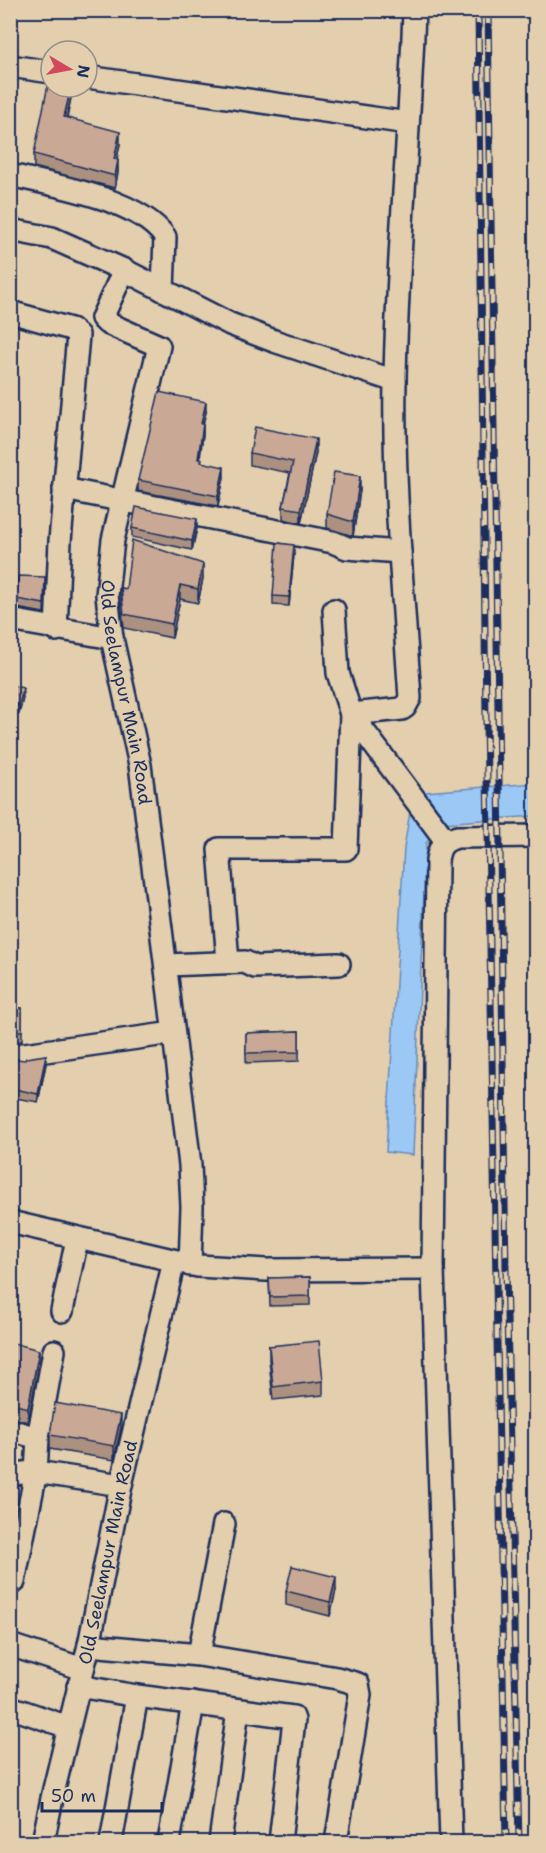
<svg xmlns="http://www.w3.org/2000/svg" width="546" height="1853" font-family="'Shantell Sans',sans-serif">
	<rect width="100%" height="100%" fill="#e3cead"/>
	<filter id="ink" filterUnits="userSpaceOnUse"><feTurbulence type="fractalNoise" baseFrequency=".0167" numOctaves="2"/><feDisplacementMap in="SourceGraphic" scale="12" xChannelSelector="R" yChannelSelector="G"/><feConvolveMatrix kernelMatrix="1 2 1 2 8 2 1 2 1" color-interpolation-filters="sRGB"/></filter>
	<g filter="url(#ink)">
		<path fill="#9cc8f6" stroke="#688bb9" stroke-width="1.5" d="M 535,783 L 535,816 L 443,823 L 426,843 L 413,1155 L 386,1152 L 404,848 L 413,793 Z"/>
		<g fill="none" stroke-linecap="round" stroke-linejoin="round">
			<g stroke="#1b2f5e" stroke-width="26">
				<g id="minor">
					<path d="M 10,66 L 51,72"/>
					<path d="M 87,77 L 408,123"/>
					<path d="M 10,175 C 54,185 139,199 165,237 L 163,290"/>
					<path id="s1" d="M 10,230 L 52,238 L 124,270 L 102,318 L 107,323 L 159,346 L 113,540 L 107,595 L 112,638 L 140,765 L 161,929 L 190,1165 L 192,1207 L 190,1265"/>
					<path d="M 124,270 L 230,324 L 274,341 L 395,381"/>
					<path d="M 10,312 L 71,329 L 78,335 L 60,541 L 56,630"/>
					<path d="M 64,489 L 333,542 L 347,548 L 400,552"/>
					<path d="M 334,610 L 338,673 L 351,714 L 446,841"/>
					<path d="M 10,620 L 112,638"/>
					<path d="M 228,962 L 219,849 L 346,849 L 351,714 L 402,709 L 405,707 L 410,698 C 403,592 393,486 395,379 C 397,256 410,134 414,10"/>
					<path d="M 166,965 L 245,962 L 255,967 L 339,964"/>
					<path d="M 10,1056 L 173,1033"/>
					<path d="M 10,1222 L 198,1266 L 266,1270 L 433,1269"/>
					<path d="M 62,1311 L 77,1239"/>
					<path d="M 10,1430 L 38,1438"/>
					<path d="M 10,1474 L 36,1472 L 121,1485"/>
					<path d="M 14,1582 L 36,1472 L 38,1438 L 54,1351"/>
					<path d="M 10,1645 L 83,1669"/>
					<path d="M 89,1645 L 199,1655 L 337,1678 L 358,1684 L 360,1695 L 336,1842"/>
					<path d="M 199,1655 L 224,1524"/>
					<path d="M 78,1686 L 137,1696 L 293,1717 L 294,1720 L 280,1842"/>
					<path d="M 10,1707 L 68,1727"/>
					<path id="s2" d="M 43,1842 L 54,1789 L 89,1645 L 121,1485 L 174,1261"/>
					<path d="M 111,1842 L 137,1696"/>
					<path d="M 169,1842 L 193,1703"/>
					<path d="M 220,1842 L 238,1710"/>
					<path d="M 451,1842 L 433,1269 L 437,861 C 439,846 443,841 457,837 L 536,836"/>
				</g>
			</g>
			<use href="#minor" stroke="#e3cead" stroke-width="21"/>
			<g stroke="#1b2f5e" stroke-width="7">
				<path id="rail" d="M 478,10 L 486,721 L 506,1842
					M 488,10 L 506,1271 L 519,1842"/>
			</g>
			<use href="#rail" stroke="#e3cead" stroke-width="4.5" stroke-dasharray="14" stroke-linecap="butt"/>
		</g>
		<path fill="#ad9180" stroke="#1b2f5e" stroke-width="1.5" d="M 72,87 L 72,93 L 67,118 L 120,144 L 117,159 L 118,172 L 115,188 L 34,167 L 34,154 Z
			M 206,412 L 203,424 L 203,434 L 200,459 L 202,462 L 224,477 L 218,506 L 138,491 L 138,480 Z
			M 316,452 L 301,523 L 283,519 L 283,507 L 290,473 L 250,465 L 250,453 Z
			M 360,490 L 353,536 L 327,528 L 327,514 Z
			M 132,528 L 197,528 L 192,550 L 132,537 Z
			M 294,554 L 289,606 L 273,605 L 273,596 Z
			M 45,577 L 44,613 L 17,608 L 17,599 Z
			M 203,578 L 198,603 L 180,599 L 172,638 L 124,628 L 121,602 L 121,588 L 126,589 Z
			M 10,685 L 23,698 L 19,714 L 10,712 Z
			M 10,1008 L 22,1008 L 22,1041 L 10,1041 Z
			M 299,1031 L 299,1061 L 246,1063 L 246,1033 Z
			M 10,1061 L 46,1064 L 38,1102 L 10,1097 Z
			M 310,1277 L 310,1305 L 270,1306 L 269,1278 Z
			M 269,1346 L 323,1381 L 323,1395 L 273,1400 L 269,1360 Z
			M 10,1353 L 39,1364 L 28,1422 L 13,1418 L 10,1418 Z
			M 121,1428 L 114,1460 L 50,1449 L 50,1435 Z
			M 336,1590 L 330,1616 L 286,1605 L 286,1591 Z"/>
		<path fill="#8d7668" stroke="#1b2f5e" stroke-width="1.5" d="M 71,87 L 72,87 L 72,93 L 64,130 L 64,117 Z
			M 120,132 L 120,144 L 114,171 L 114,159 Z
			M 118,160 L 118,172 L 115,188 L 115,176 Z
			M 206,402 L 206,412 L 203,424 L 203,434 L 198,469 L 201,424 Z
			M 316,439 L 316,452 L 301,523 L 301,510 Z
			M 224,467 L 224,477 L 218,506 L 218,496 Z
			M 360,476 L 360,490 L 353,536 L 353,522 Z
			M 197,519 L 197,528 L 192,550 L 192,541 Z
			M 294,545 L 294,554 L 289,606 L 289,597 Z
			M 203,564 L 203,578 L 198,603 L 198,589 Z
			M 180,585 L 180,599 L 172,638 L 172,624 Z
			M 23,688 L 23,698 L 19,714 L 19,705 Z
			M 46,1055 L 46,1064 L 38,1102 L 38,1094 Z
			M 39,1350 L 39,1364 L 28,1422 L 28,1408 Z
			M 121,1415 L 121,1428 L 114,1460 L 114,1446 Z
			M 336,1577 L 336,1590 L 330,1616 L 330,1602 Z"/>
		<path fill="#c9a995" stroke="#1b2f5e" stroke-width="1.5" d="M 50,75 L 51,87 L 71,87 L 64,117 L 120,132 L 114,159 L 118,160 L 115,176 L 34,154 Z
			M 159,392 L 206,402 L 201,424 L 203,424 L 198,459 L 202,459 L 201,462 L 224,467 L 218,496 L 138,480 Z
			M 255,427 L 316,439 L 301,510 L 283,507 L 293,462 L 250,453 Z
			M 334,472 L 360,476 L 353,522 L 327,514 Z
			M 136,507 L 197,519 L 192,541 L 132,528 Z
			M 132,540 L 203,564 L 198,589 L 180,585 L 172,624 L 124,614 L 121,588 L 126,589 Z
			M 277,543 L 294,545 L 289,597 L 273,596 Z
			M 18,576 L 45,577 L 44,604 L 17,599 Z
			M 10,685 L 23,688 L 19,705 L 10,702 Z
			M 10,1008 L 22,1008 L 22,1031 L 10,1031 Z
			M 299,1031 L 299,1052 L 246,1053 L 246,1033 Z
			M 46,1055 L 38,1094 L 10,1088 L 13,1077 L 10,1077 L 10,1061 L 16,1062 L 16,1059 L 25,1060 L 26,1058 Z
			M 310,1277 L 310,1296 L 270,1297 L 269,1278 Z
			M 319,1341 L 323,1381 L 273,1387 L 269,1346 Z
			M 13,1343 L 39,1350 L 28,1408 L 13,1404 L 10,1404 L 10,1353 Z
			M 55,1403 L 121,1415 L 114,1446 L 50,1435 Z
			M 292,1566 L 336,1577 L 330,1602 L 286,1591 Z"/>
	</g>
	<g text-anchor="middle" stroke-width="4.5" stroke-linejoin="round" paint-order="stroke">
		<g font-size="18" fill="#1b2f5e" stroke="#e3cead">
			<text dy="6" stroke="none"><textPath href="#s1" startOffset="592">Old Seelampur Main Road</textPath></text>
			<text dy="6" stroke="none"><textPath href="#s2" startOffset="297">Old Seelampur Main Road</textPath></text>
		</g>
	</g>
	<rect width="546" height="1853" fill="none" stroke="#e3cead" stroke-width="36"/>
	<rect x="18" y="18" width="510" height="1817" fill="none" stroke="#1b2f5e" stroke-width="2" filter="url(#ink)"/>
	<g transform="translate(69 69) rotate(100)"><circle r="28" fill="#e3cead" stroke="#938e8d" stroke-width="1.5"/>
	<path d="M0-4.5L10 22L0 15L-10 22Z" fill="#d1495b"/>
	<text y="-9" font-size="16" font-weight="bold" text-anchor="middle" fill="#1b2f5e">N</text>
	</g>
	<path d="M42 1802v9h120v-9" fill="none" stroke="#1b2f5e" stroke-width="3"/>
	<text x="51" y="1802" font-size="18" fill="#1b2f5e" stroke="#e3cead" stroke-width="4.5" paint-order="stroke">50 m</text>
</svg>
